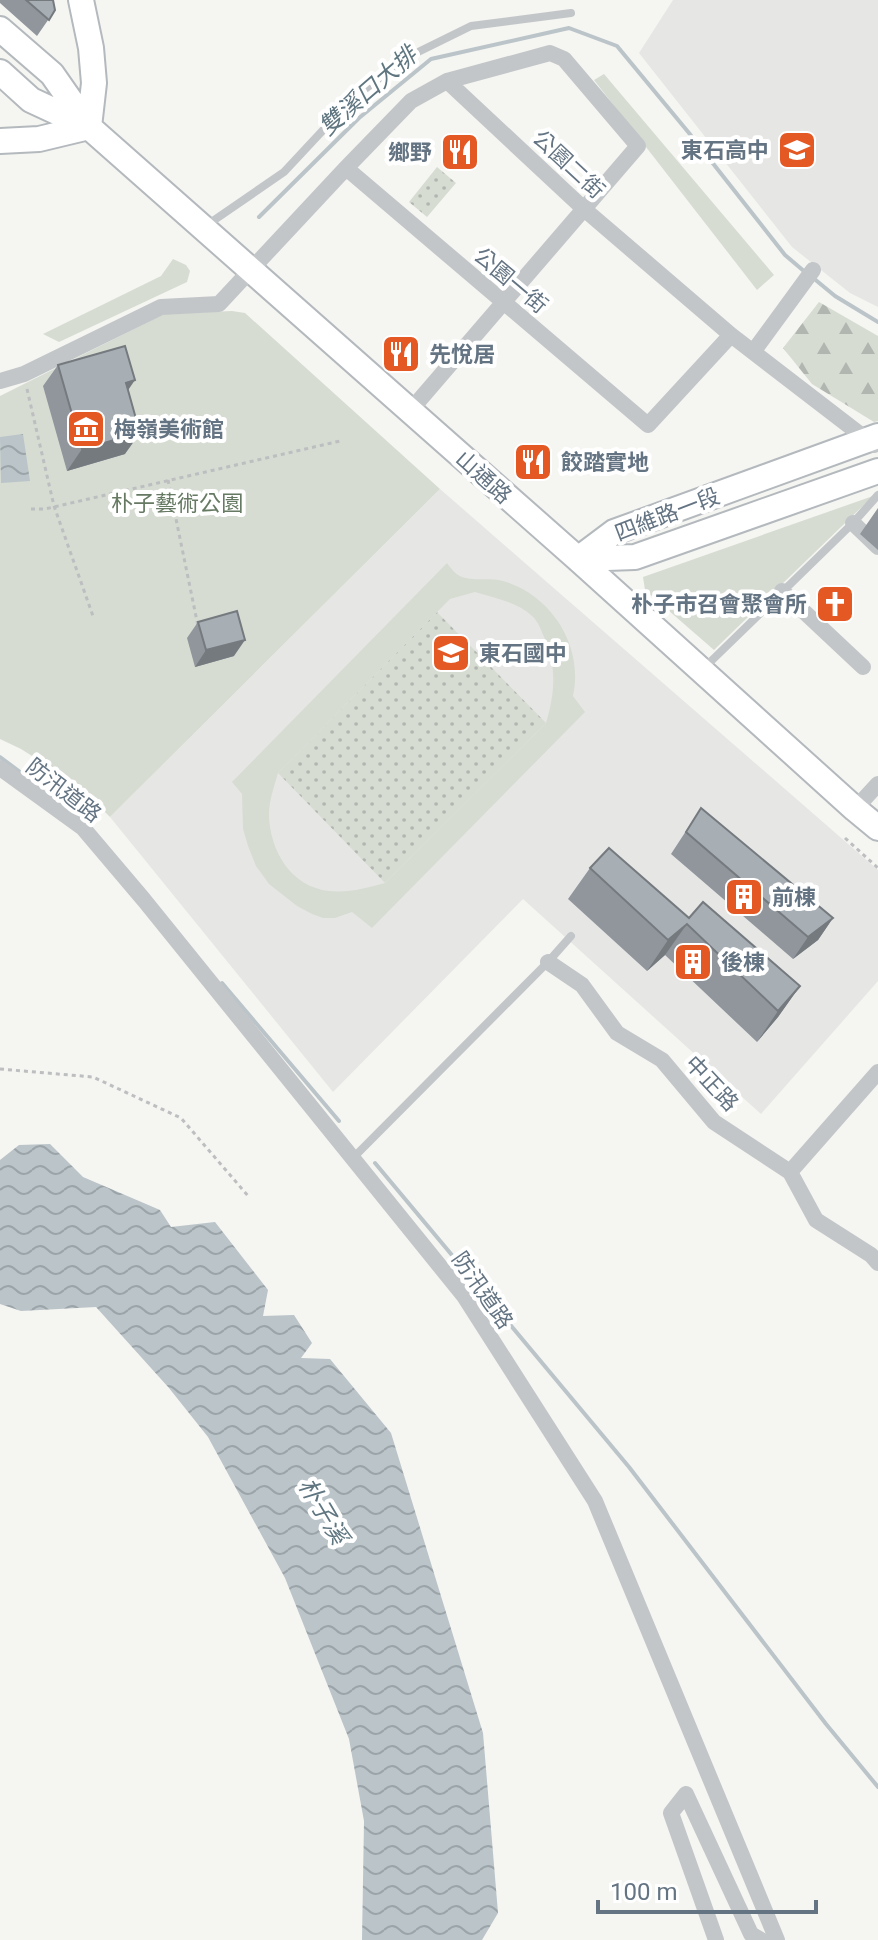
<svg xmlns="http://www.w3.org/2000/svg" width="878" height="1940" font-family="Roboto,'Noto Sans TC',sans-serif">
	<defs>
		<pattern id="grass-dots" width="8" height="8" patternUnits="userSpaceOnUse" patternTransform="scale(2)"><rect width="8" height="8" fill="#d6dcd2"/><path d="M2 2h.1M6 6h.1" fill="none" stroke="#b1b7b0" stroke-width="1.8" stroke-linecap="round"/></pattern>
		<pattern id="forest-firs" width="22" height="20" patternUnits="userSpaceOnUse" patternTransform="scale(2)"><rect width="22" height="20" fill="#d6dcd2"/><path d="M5 1l3.5 6h-7zM16 11l3.5 6h-7z" fill="#b1b7b0"/></pattern>
		<pattern id="water-waves" width="16" height="10" patternUnits="userSpaceOnUse" patternTransform="scale(2)"><rect width="16" height="10" fill="#bac4c9"/><path d="M0 5q4-4 8 0t8 0" fill="none" stroke="#9ba4a9"/></pattern>
	</defs>
	<rect width="100%" height="100%" fill="#f5f5f1"/>
	<path fill="#e6e7e5" d="M 673,0 L 878,0 L 878,307 L 850,293 L 792,247 L 639,53 Z
		M 440,489 L 878,870 L 878,981 L 761,1114 L 523,899 L 333,1092 L 110,817 Z"/>
	<path fill="url(#grass-dots)" d="M 437,167 L 456,183 L 427,217 L 409,202 Z
		M 437,612 L 546,723 L 385,883 L 278,773 Z"/>
	<path fill="url(#forest-firs)" d="M 819,302 L 878,336 L 878,421 L 874,422 L 812,384 L 783,348 Z"/>
	<path fill="#d6dcd2" fill-rule="evenodd" d="M 604,74 L 774,275 L 757,290 L 594,80 Z
		M 173,259 L 186,265 L 190,271 L 187,282 L 59,342 L 43,334 L 161,276 Z
		M 232,311 L 245,313 L 440,489 L 110,817 L 78,785 L 21,749 L 0,739 L 0,396 L 164,314 Z
		M 873,496 L 714,650 L 645,590 L 643,577 Z
		M 447,563 C 450,567 455,574 460,576 C 472,582 490,577 503,581 C 552,595 584,647 573,696 L 585,712 L 372,928 L 352,912 L 335,918 L 323,918 L 312,914 L 297,906 L 269,884 L 256,866 L 248,846 L 243,829 L 242,794 L 232,782 ZM 475,592 C 494,598 517,602 532,616 C 538,621 541,630 544,637 C 557,666 555,693 546,723 L 385,883 C 367,888 348,893 329,891 C 292,887 270,852 269,815 C 269,801 274,787 278,773 L 450,599 Z"/>
	<path fill="url(#water-waves)" d="M 23,434 L 30,481 L 1,483 L 0,437 Z
		M 50,1144 L 83,1177 L 160,1210 L 171,1227 L 215,1222 L 268,1290 L 263,1316 L 294,1315 L 312,1343 L 301,1358 L 330,1359 L 391,1433 L 483,1733 L 498,1913 L 482,1940 L 362,1940 L 364,1821 L 349,1739 L 285,1578 L 208,1437 L 169,1388 L 96,1307 L 21,1311 L 0,1304 L 0,1160 L 19,1145 Z"/>
	<g fill="none" stroke-linecap="round" stroke-linejoin="round">
		<path stroke="#bac4c9" stroke-width="4" d="M 259,217 L 359,118 L 431,59 L 569,28 L 617,46 L 689,133 L 785,255 L 805,272
			M 812,277 L 835,296 L 878,322
			M 0,757 L 36,784
			M 222,983 L 339,1121
			M 375,1163 L 629,1467 L 826,1724 L 878,1787"/>
		<g stroke="#b4b9be" stroke-width="28">
			<path id="secondary" d="M 81,0 L 91,48 L 94,83 L 89,127
				M 0,29 L 52,74 L 89,127 L 578,559 L 855,809 L 878,828
				M 0,72 L 31,100 L 87,126
				M 0,141 L 39,139 L 89,127
				M 578,559 L 614,532 L 878,436
				M 578,559 L 635,557 L 878,471"/>
		</g>
		<path stroke="#bcbec0" stroke-width="3" stroke-dasharray="4 4" stroke-linecap="butt" d="M 27,389 L 54,506 L 93,616
			M 168,480 L 198,626
			M 31,509 L 45,509 L 340,441
			M 845,838 L 878,868
			M 0,1069 L 93,1077 L 181,1118 L 249,1197"/>
		<path stroke="#c2c6c9" stroke-width="8" d="M 207,225 L 284,172 L 353,98 L 406,58 L 471,26 L 571,13
			M 704,668 L 853,523 L 878,495
			M 353,1158 L 548,962 L 571,936"/>
		<path stroke="#c2c6c9" stroke-width="16" d="M 346,168 L 648,425 L 731,335
			M 753,352 L 813,270
			M 0,381 L 24,374 L 161,307 L 219,304 L 346,168 L 411,101 L 447,81 L 584,209 L 731,335 L 874,445
			M 410,411 L 638,146 L 564,59 L 550,53 L 447,81
			M 853,523 L 878,547
			M 782,591 L 863,667
			M 0,768 L 83,828 L 144,900 L 464,1296 L 595,1501 L 777,1940
			M 855,809 L 878,784
			M 548,962 L 582,985 L 617,1033 L 662,1060 L 714,1122 L 790,1172 L 816,1220 L 871,1255 L 878,1263
			M 790,1172 L 878,1072
			M 716,1940 L 671,1813 L 686,1794 L 751,1934 L 761,1940"/>
		<use href="#secondary" stroke="#fff" stroke-width="24"/>
	</g>
	<path fill="#90969c" d="M 0,0 L 53,0 L 55,10 L 37,36 L 0,3 Z
		M 58,365 L 128,391 L 125,454 L 67,471 L 43,386 Z
		M 878,508 L 878,550 L 860,534 Z
		M 198,622 L 234,656 L 195,667 L 187,638 Z
		M 701,808 L 833,918 L 818,940 L 793,959 L 671,854 Z
		M 590,868 L 689,918 L 800,986 L 778,1017 L 757,1042 L 665,955 L 647,971 L 568,899 Z"/>
	<path fill="#757a7f" d="M 135,380 L 120,402 L 126,383 Z
		M 140,433 L 125,454 L 67,471 L 82,449 Z
		M 245,640 L 234,656 L 195,667 L 206,650 Z
		M 833,918 L 818,940 L 793,959 L 808,937 Z
		M 687,924 L 665,955 L 647,971 L 668,940 Z
		M 800,986 L 778,1017 L 757,1042 L 778,1011 Z"/>
	<path fill="#a7afb5" stroke="#757a7f" stroke-width="2" d="M 26,0 L 53,0 L 55,10 L 49,20 Z
		M 125,346 L 135,380 L 126,383 L 140,433 L 82,449 L 58,365 Z
		M 237,611 L 245,640 L 206,650 L 198,622 Z
		M 701,808 L 833,918 L 808,937 L 686,832 Z
		M 609,848 L 689,918 L 703,902 L 800,986 L 778,1011 L 687,924 L 668,940 L 590,868 Z"/>
	<defs>
		<g id="school-square" transform="scale(2)"><rect x="-9" y="-9" width="18" height="18" rx="4" fill="#e45823" stroke="#fff"/><path d="M0-5L7-2L0 1L-7-2ZM-4 1L0 2.5L4 1V4Q0 6-4 4Z" fill="#fff"/></g>
		<g id="restaurant-square" transform="scale(2)"><rect x="-9" y="-9" width="18" height="18" rx="4" fill="#e45823" stroke="#fff"/><path d="M-5-6h1v4h1v-4h1v4h1v-4h1v5L-1.5 .5V6h-2V.5L-5-1ZM5-6V6H3V1.5H1.5Q1.5-4 5-6Z" fill="#fff"/></g>
		<g id="museum-square" transform="scale(2)"><rect x="-9" y="-9" width="18" height="18" rx="4" fill="#e45823" stroke="#fff"/><path d="M0-6L6-3V-2H-6V-3ZM-5-1h2V3h-2ZM-1-1h2V3h-2ZM3-1h2V3H3ZM-6 4H6V6H-6Z" fill="#fff"/></g>
		<g id="church-square" transform="scale(2)"><rect x="-9" y="-9" width="18" height="18" rx="4" fill="#e45823" stroke="#fff"/><path d="M-1.2-6h2.4v3.5h3.3v2.4h-3.3V6h-2.4V-.1h-3.3v-2.4h3.3Z" fill="#fff"/></g>
		<g id="building-square" transform="scale(2)"><rect x="-9" y="-9" width="18" height="18" rx="4" fill="#e45823" stroke="#fff"/><path d="M-4-6H4V6H1V3H-1V6H-4ZM-2.5-4.3h1.7v1.8h-1.7ZM.8-4.3h1.7v1.8H.8ZM-2.5-1h1.7V.8h-1.7ZM.8-1h1.7V.8H.8Z" fill="#fff"/></g>
	</defs>
	<g fill-rule="evenodd">
		<use href="#school-square" x="797" y="150"/>
		<use href="#restaurant-square" x="460" y="152"/>
		<use href="#restaurant-square" x="401" y="354"/>
		<use href="#museum-square" x="86" y="429"/>
		<use href="#restaurant-square" x="533" y="462"/>
		<use href="#church-square" x="835" y="604"/>
		<use href="#school-square" x="451" y="653"/>
		<use href="#building-square" x="744" y="897"/>
		<use href="#building-square" x="693" y="962"/>
	</g>
	<g text-anchor="middle" stroke-width="8" stroke-linejoin="round" paint-order="stroke">
		<g font-size="22" font-weight="bold" fill="#647483" stroke="#fff" text-anchor="start">
			<text x="769" y="158" text-anchor="end">東石高中</text>
			<text x="432" y="160" text-anchor="end">鄉野</text>
			<text x="429" y="362">先悅居</text>
			<text x="114" y="437">梅嶺美術館</text>
			<text x="561" y="470">餃踏實地</text>
			<text x="807" y="612" text-anchor="end">朴子市召會聚會所</text>
			<text x="479" y="661">東石國中</text>
			<text x="772" y="905">前棟</text>
			<text x="721" y="970">後棟</text>
		</g>
		<g font-size="22" fill="#647483" stroke="#fff">
			<text transform="translate(569 164) rotate(43)" y="8">公園二街</text>
			<text transform="translate(511 280) rotate(40)" y="8">公園一街</text>
			<text transform="translate(484 477) rotate(42)" y="8">山通路</text>
			<text transform="translate(667 514) rotate(-21)" y="8">四維路一段</text>
			<text transform="translate(64 790) rotate(38)" y="8">防汛道路</text>
			<text transform="translate(712 1083) rotate(47)" y="8">中正路</text>
			<text transform="translate(483 1290) rotate(55)" y="8">防汛道路</text>
		</g>
		<g font-size="22" fill="#667a63" stroke="#fff">
			<text x="177" y="511">朴子藝術公園</text>
		</g>
		<g font-size="24" font-style="italic" fill="#5f7680" stroke="#fff">
			<text transform="translate(368 91) rotate(-41)" y="8">雙溪口大排</text>
			<text transform="translate(323 1511) rotate(59)" y="8">朴子溪</text>
		</g>
	</g>
	<path d="M598 1900v12h218v-12" fill="none" stroke="#647483" stroke-width="4"/>
	<text x="610" y="1900" font-size="24" fill="#647483" stroke="#ffffff" stroke-width="6" paint-order="stroke">100 m</text>
</svg>
